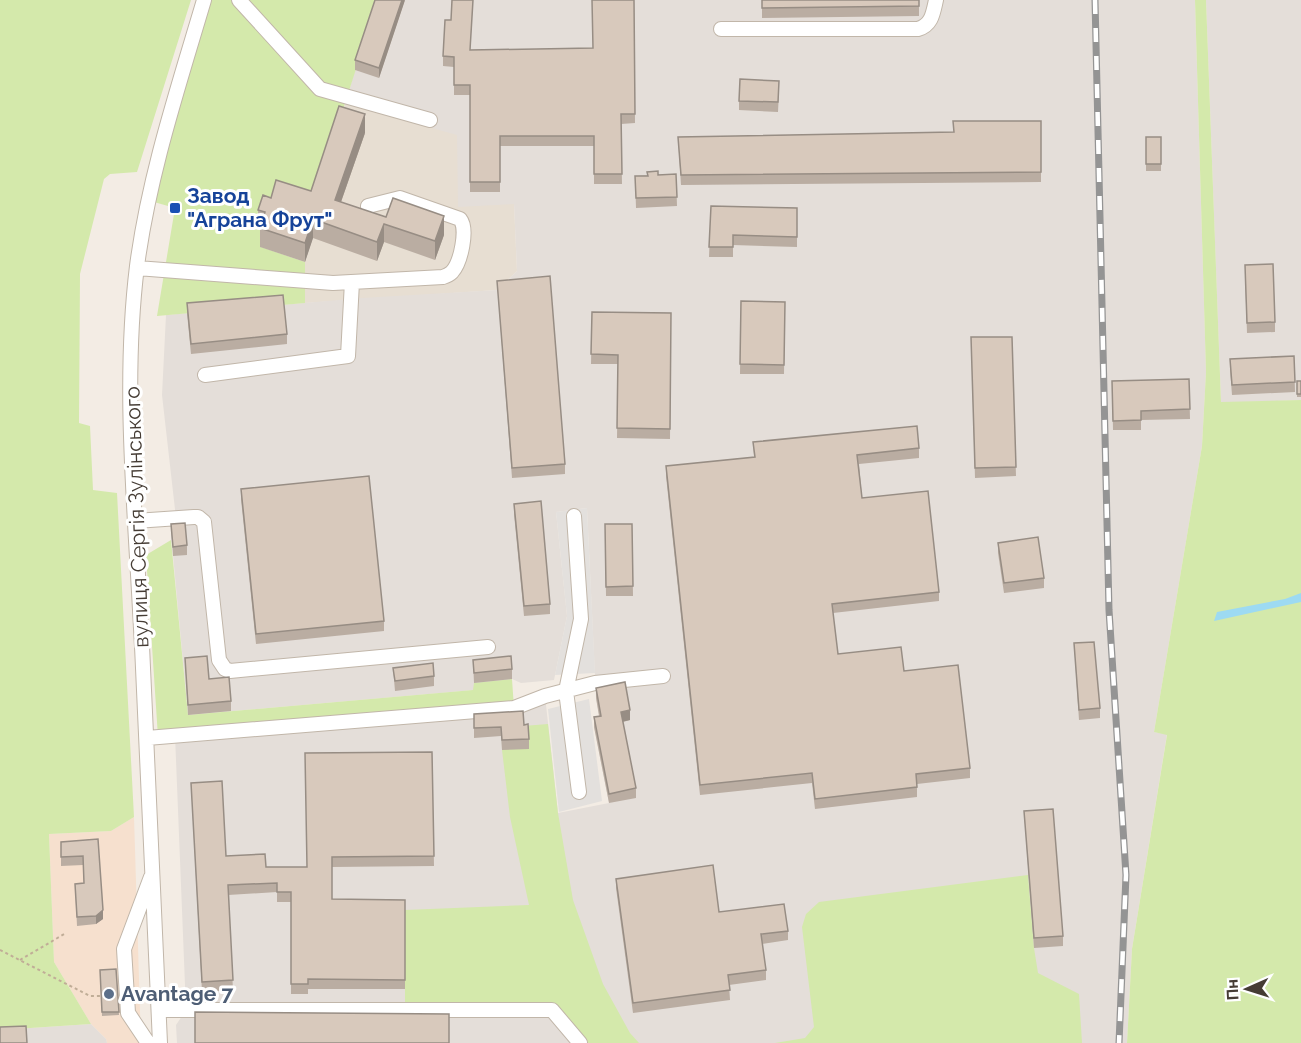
<svg xmlns="http://www.w3.org/2000/svg" width="1301" height="1043" font-family="Raleway,sans-serif">
	<rect width="100%" height="100%" fill="#f3ece4"/>
	<path fill="#e7ded2" d="M 345,104 L 457,134 L 514,204 L 517,271 L 497,290 L 305,303 L 305,262 L 321,214 L 339,125 Z"/>
	<path fill="#f6e0ce" d="M 134,817 L 141,1043 L 107,1043 L 106,1039 L 91,1024 L 54,962 L 49,834 L 111,831 Z"/>
	<path fill="#e4ded9" d="M 405,0 L 1195,0 L 1206,372 L 1202,446 L 1154,732 L 1167,734 L 1132,949 L 1127,1043 L 177,1043 L 176,1025 L 186,1010 L 175,735 L 514,708 L 545,696 L 558,813 L 609,803 L 594,727 L 601,725 L 596,698 L 587,508 L 556,512 L 567,616 L 554,680 L 521,683 L 512,679 L 474,690 L 188,715 L 171,534 L 176,533 L 176,518 L 162,395 L 166,315 L 362,298 L 497,290 L 517,271 L 514,204 L 458,207 L 457,135 L 345,104 L 355,70 L 379,77 Z
		M 1206,0 L 1301,0 L 1301,400 L 1221,403 Z
		M 91,1024 L 106,1039 L 107,1043 L 0,1043 L 0,1030 Z"/>
	<path fill="#d4e9ab" d="M 0,0 L 191,0 L 137,172 L 110,174 L 104,179 L 80,274 L 79,423 L 90,426 L 93,490 L 117,493 L 134,817 L 111,831 L 49,834 L 54,962 L 91,1024 L 0,1030 Z
		M 204,0 L 378,0 L 311,210 L 265,231 L 261,247 L 305,262 L 305,303 L 157,316 L 175,208 L 147,200 Z
		M 1195,0 L 1206,0 L 1221,402 L 1301,400 L 1301,1043 L 1127,1043 L 1132,949 L 1167,735 L 1154,732 L 1202,446 L 1206,372 Z
		M 171,540 L 188,715 L 473,690 L 474,683 L 512,679 L 514,708 L 158,737 L 146,555 Z
		M 548,724 L 558,813 L 573,900 L 603,984 L 630,1033 L 639,1043 L 580,1043 L 551,1010 L 405,1010 L 405,910 L 529,905 L 510,817 L 502,750 L 523,726 Z
		M 1028,875 L 1034,948 L 1038,973 L 1079,994 L 1082,1043 L 775,1043 L 805,1038 L 814,1027 L 802,927 L 806,914 L 819,902 Z"/>
	<path fill="#e3e0dd" d="M 587,508 L 595,673 L 555,675 L 567,616 L 556,512 Z
		M 589,699 L 602,801 L 559,812 L 548,709 Z"/>
	<path fill="#9ddaf2" d="M 1301,593 L 1301,602 L 1214,621 L 1217,612 L 1285,599 Z"/>
	<g fill="none" stroke-linecap="round" stroke-linejoin="round">
		<g stroke="#c1b6a9" stroke-width="16">
			<path id="minor" d="M 239,0 L 320,89 L 430,120
				M 721,29 L 918,29 C 932,25 933,13 936,0
				M 137,268 L 333,283 L 443,277 C 446,276 450,274 452,272 C 461,262 468,229 460,219 L 400,198 L 368,206
				M 205,375 L 348,356 L 352,282
				M 574,516 L 581,619 L 566,691 L 579,792
				M 135,521 L 194,517 L 198,517 L 204,522 L 219,660 L 225,669 L 230,671 L 488,647
				M 147,738 L 514,708 L 545,696 L 595,683 L 663,676
				M 159,1010 L 552,1010 L 580,1043
				M 148,1043 L 128,1013 L 124,949 L 151,877
				M 160,1043 C 154,898 148,754 140,610 C 134,496 123,380 137,266 C 149,175 178,88 204,0"/>
		</g>
		<path stroke="#c0ad97" stroke-width="2" stroke-dasharray="3 3" stroke-linecap="butt" d="M 0,950 L 90,996 L 103,996
			M 20,960 L 66,933"/>
		<use href="#minor" stroke="#fff" stroke-width="14"/>
		<g stroke="#949494" stroke-width="7">
			<path id="rail" d="M 1095,0 L 1109,610 L 1126,875 L 1119,1043"/>
		</g>
		<use href="#rail" stroke="#fff" stroke-width="4.5" stroke-dasharray="14" stroke-linecap="butt"/>
	</g>
	<path fill="#baada2" d="M 405,0 L 379,78 L 355,70 L 355,60 Z
		M 452,0 L 473,0 L 470,50 L 593,48 L 634,0 L 635,123 L 621,124 L 622,184 L 594,184 L 594,146 L 500,146 L 500,192 L 470,192 L 470,95 L 454,95 L 454,67 L 443,66 L 443,56 L 451,20 Z
		M 762,0 L 919,0 L 919,16 L 762,18 Z
		M 779,91 L 778,112 L 739,110 L 739,101 Z
		M 1041,121 L 1041,182 L 681,185 L 678,137 L 953,132 Z
		M 365,133 L 341,202 L 386,217 L 444,235 L 435,260 L 384,242 L 377,261 L 313,238 L 305,262 L 260,247 L 260,230 L 258,229 L 258,210 L 271,198 L 311,191 Z
		M 1146,137 L 1161,137 L 1161,171 L 1146,171 Z
		M 676,174 L 677,206 L 636,208 L 635,176 Z
		M 711,206 L 797,208 L 797,247 L 733,245 L 733,257 L 709,257 Z
		M 1245,275 L 1275,322 L 1275,332 L 1247,333 Z
		M 497,281 L 565,464 L 565,474 L 512,478 Z
		M 741,301 L 785,302 L 784,374 L 740,374 Z
		M 187,303 L 287,334 L 287,344 L 191,354 L 187,313 Z
		M 592,312 L 671,313 L 670,439 L 617,438 L 618,364 L 591,364 Z
		M 971,337 L 1012,337 L 1016,476 L 975,478 Z
		M 1294,356 L 1295,392 L 1232,395 L 1230,369 Z
		M 1189,379 L 1190,419 L 1141,420 L 1141,430 L 1113,430 L 1112,381 Z
		M 1297,381 L 1301,381 L 1301,397 L 1297,397 Z
		M 753,442 L 919,448 L 919,458 L 859,464 L 862,498 L 939,592 L 939,601 L 833,613 L 838,654 L 904,671 L 970,768 L 970,778 L 917,784 L 917,797 L 815,809 L 812,783 L 700,795 L 666,476 L 666,466 L 754,457 Z
		M 241,489 L 384,621 L 384,631 L 256,644 L 241,499 Z
		M 514,504 L 550,604 L 550,614 L 524,616 L 514,514 Z
		M 171,524 L 187,545 L 187,555 L 173,556 Z
		M 605,524 L 632,524 L 633,596 L 606,596 Z
		M 998,543 L 1044,578 L 1044,588 L 1004,593 L 998,553 Z
		M 1074,643 L 1100,708 L 1100,718 L 1079,720 Z
		M 185,658 L 209,679 L 231,701 L 231,711 L 188,715 Z
		M 473,660 L 512,669 L 512,679 L 474,683 Z
		M 393,668 L 434,676 L 434,686 L 395,691 Z
		M 596,688 L 630,720 L 623,722 L 636,788 L 636,798 L 609,803 L 594,727 L 594,717 L 599,716 L 596,698 Z
		M 474,714 L 524,725 L 529,739 L 529,749 L 502,750 L 501,736 L 474,738 Z
		M 432,752 L 434,866 L 332,867 L 332,899 L 405,900 L 405,989 L 308,989 L 308,994 L 291,994 L 291,902 L 277,902 L 277,892 L 228,895 L 233,990 L 202,992 L 191,783 L 226,856 L 266,867 L 306,867 Z
		M 1024,811 L 1063,936 L 1063,946 L 1034,948 Z
		M 98,839 L 103,919 L 96,924 L 77,926 L 75,884 L 84,883 L 83,865 L 61,866 L 61,842 Z
		M 616,879 L 719,912 L 788,931 L 788,940 L 762,944 L 766,970 L 766,980 L 729,985 L 730,1000 L 633,1013 L 616,888 Z
		M 116,969 L 119,1015 L 102,1016 L 100,970 Z"/>
	<path fill="#978d84" d="M 402,0 L 405,0 L 379,78 L 379,68 Z
		M 365,114 L 365,133 L 335,219 L 335,200 Z
		M 444,216 L 444,235 L 435,260 L 435,241 Z
		M 313,219 L 313,238 L 305,262 L 305,243 Z
		M 384,224 L 384,242 L 377,261 L 377,242 Z
		M 630,710 L 630,720 L 621,722 L 621,712 Z
		M 103,910 L 103,919 L 96,924 L 96,916 Z"/>
	<path fill="#d8c9bc" stroke="#978d84" stroke-width="1.5" d="M 375,0 L 402,0 L 379,68 L 355,60 Z
		M 452,0 L 473,0 L 470,50 L 593,48 L 592,0 L 634,0 L 635,114 L 621,114 L 622,174 L 594,174 L 594,136 L 500,136 L 500,182 L 470,182 L 470,85 L 454,85 L 454,57 L 443,56 L 445,20 L 451,20 Z
		M 762,0 L 919,0 L 919,6 L 762,8 Z
		M 740,79 L 779,81 L 778,102 L 739,101 Z
		M 339,106 L 365,114 L 335,200 L 386,217 L 393,198 L 444,216 L 435,241 L 384,224 L 377,242 L 313,219 L 305,243 L 260,228 L 265,212 L 258,210 L 263,195 L 271,198 L 276,180 L 311,191 Z
		M 953,121 L 1041,121 L 1041,172 L 681,175 L 678,137 L 954,132 Z
		M 1146,137 L 1161,137 L 1161,164 L 1146,164 Z
		M 658,171 L 658,175 L 676,174 L 677,197 L 636,198 L 635,176 L 648,176 L 647,172 Z
		M 711,206 L 797,208 L 797,237 L 733,235 L 733,247 L 709,247 Z
		M 1273,264 L 1275,322 L 1247,323 L 1245,265 Z
		M 550,276 L 565,464 L 512,468 L 497,281 Z
		M 283,295 L 287,334 L 191,344 L 187,303 Z
		M 741,301 L 785,302 L 784,365 L 740,364 Z
		M 592,312 L 671,313 L 670,429 L 617,428 L 618,355 L 591,354 Z
		M 971,337 L 1012,337 L 1016,467 L 975,468 Z
		M 1294,356 L 1295,382 L 1232,385 L 1230,359 Z
		M 1189,379 L 1190,409 L 1141,411 L 1141,420 L 1113,421 L 1112,381 Z
		M 1297,381 L 1301,381 L 1301,394 L 1297,394 Z
		M 917,426 L 919,448 L 857,455 L 862,498 L 928,491 L 939,592 L 832,604 L 838,654 L 901,647 L 904,671 L 958,665 L 970,768 L 916,774 L 917,787 L 815,799 L 812,773 L 700,785 L 666,466 L 755,457 L 753,442 Z
		M 369,476 L 384,621 L 256,634 L 241,489 Z
		M 541,501 L 550,604 L 524,606 L 514,504 Z
		M 185,523 L 187,545 L 173,547 L 171,524 Z
		M 605,524 L 632,524 L 633,586 L 606,587 Z
		M 1038,537 L 1044,578 L 1004,583 L 998,543 Z
		M 1094,642 L 1100,708 L 1079,710 L 1074,643 Z
		M 207,656 L 209,679 L 229,677 L 231,701 L 188,705 L 185,658 Z
		M 511,656 L 512,669 L 474,673 L 473,660 Z
		M 433,663 L 434,676 L 395,681 L 393,668 Z
		M 625,682 L 630,710 L 621,712 L 636,788 L 609,794 L 594,717 L 601,716 L 596,688 Z
		M 523,711 L 524,725 L 528,724 L 529,739 L 502,740 L 501,727 L 474,728 L 474,714 Z
		M 432,752 L 434,856 L 332,857 L 332,899 L 405,900 L 405,980 L 308,979 L 308,984 L 291,984 L 291,892 L 277,892 L 277,883 L 228,885 L 233,980 L 202,982 L 191,783 L 222,781 L 226,856 L 265,854 L 266,867 L 307,867 L 305,753 Z
		M 1053,809 L 1063,936 L 1034,938 L 1024,811 Z
		M 98,839 L 103,910 L 96,916 L 77,917 L 75,884 L 84,883 L 83,856 L 61,857 L 61,842 Z
		M 713,865 L 719,912 L 784,904 L 788,931 L 761,934 L 766,970 L 728,975 L 730,990 L 633,1003 L 616,879 Z
		M 116,969 L 119,1012 L 102,1012 L 100,970 Z
		M 195,1012 L 449,1014 L 449,1043 L 195,1043 Z
		M 26,1026 L 27,1043 L 0,1043 L 0,1027 Z"/>
	<rect fill="#1a4fb4" stroke="#fff" stroke-width="2" x="169" y="202" width="12" height="12" rx="3"/>
	<circle fill="#5c6f8a" stroke="#fff" stroke-width="2" cx="109" cy="994" r="6"/>
	<g text-anchor="middle" stroke-width="6" stroke-linejoin="round" paint-order="stroke">
		<g font-size="21" font-weight="bold" fill="#164399" stroke="#fff" text-anchor="start">
			<text x="187" y="203">Завод<tspan x="187" dy="24">"Аграна Фрут"</tspan></text>
		</g>
		<g font-size="21" fill="#453c34" stroke="#fff">
			<text transform="translate(137 517) rotate(-92)" y="7">вулиця Сергія Зулінського</text>
		</g>
		<g font-size="21" font-weight="bold" fill="#4e5e75" stroke="#fff" text-anchor="start">
			<text x="121" y="1001">Avantage 7</text>
		</g>
	</g>
	<g transform="translate(1247 989) rotate(267)" stroke="#ffffff" stroke-width="4.5" paint-order="stroke">
	<path d="M0-4.5L10 22L0 15L-10 22Z" fill="#453c34"/>
	<text y="-9" font-size="16" font-weight="bold" text-anchor="middle" fill="#453c34">Пн</text>
	</g>
</svg>
